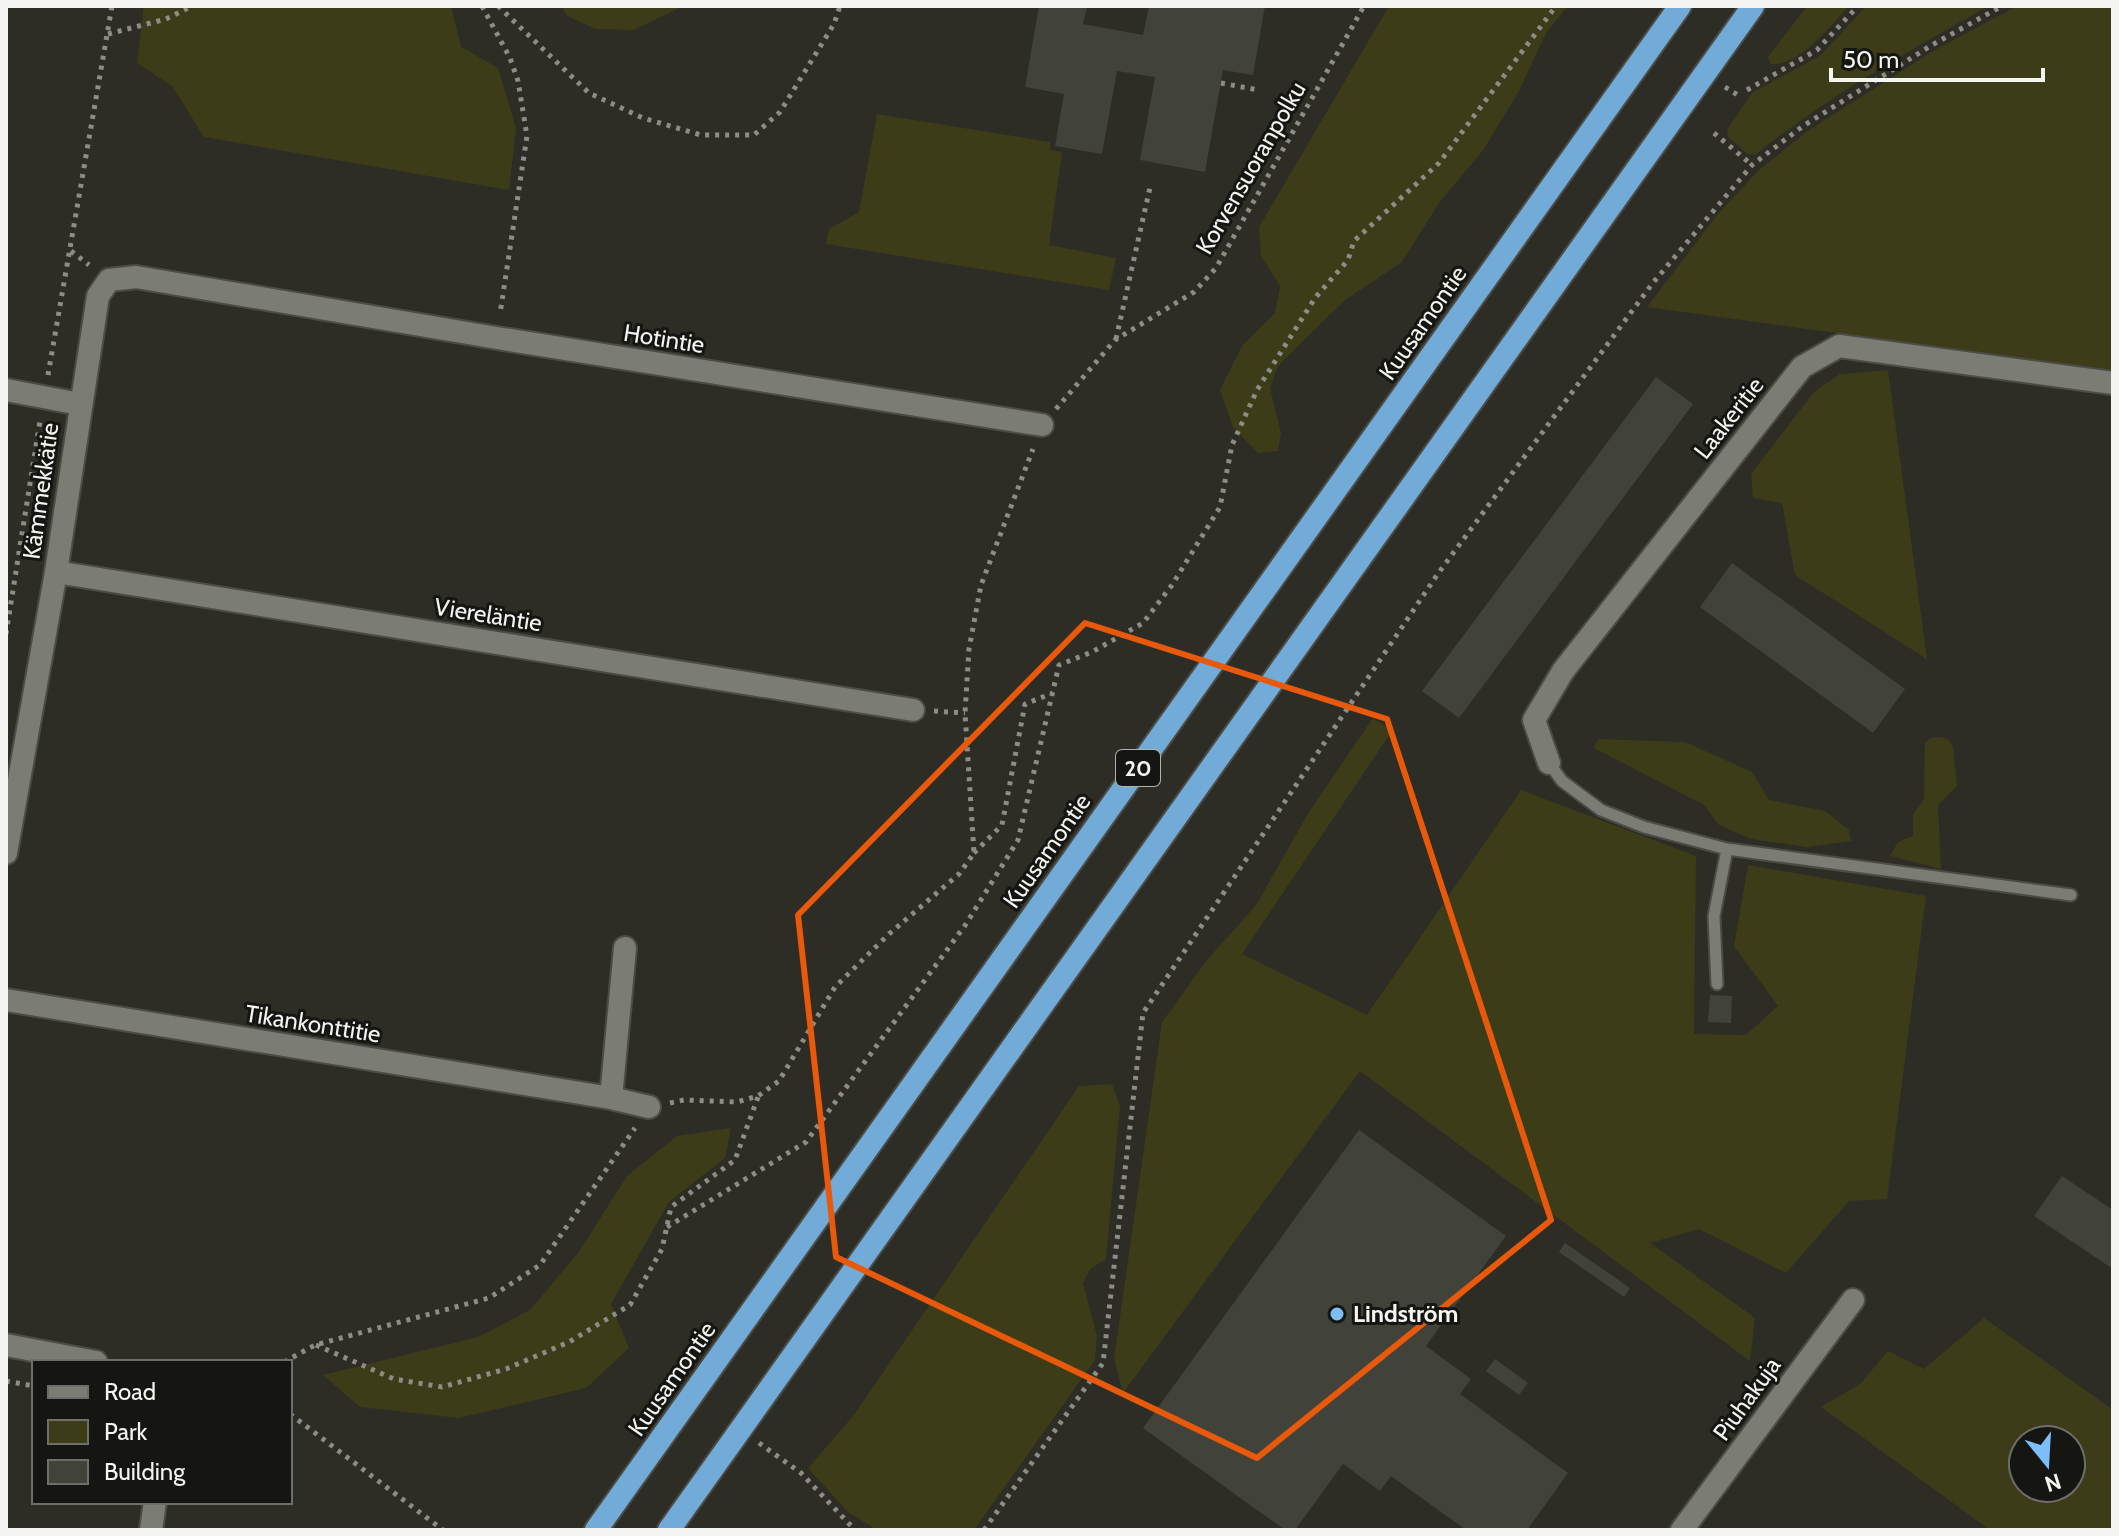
<svg xmlns="http://www.w3.org/2000/svg" width="2119" height="1536" font-family="Cabin,sans-serif">
	<rect width="100%" height="100%" fill="#2d2d26"/>
	<path fill="#3c3c19" fill-rule="evenodd" d="M 144,6 L 451,6 L 461,47 L 498,68 L 516,128 L 509,190 L 204,137 L 172,86 L 137,63 Z
		M 562,6 L 684,6 L 633,30 L 595,29 L 566,15 Z
		M 1389,6 L 1568,6 L 1546,33 L 1519,91 L 1484,149 L 1439,203 L 1402,262 L 1345,300 L 1278,366 L 1270,388 L 1281,433 L 1278,451 L 1258,453 L 1233,427 L 1220,390 L 1242,346 L 1275,313 L 1280,286 L 1261,256 L 1259,227 Z
		M 1807,6 L 1849,6 C 1831,25 1799,67 1771,64 L 1768,57 Z
		M 1866,6 L 1989,6 C 1908,51 1828,97 1756,154 L 1749,155 L 1728,137 L 1727,130 L 1752,93 L 1821,55 Z
		M 2017,6 L 2113,6 L 2113,371 L 1647,307 L 1717,215 L 1758,171 L 1806,132 L 1935,50 Z
		M 877,114 L 1050,142 L 1050,150 L 1062,152 L 1049,245 L 1116,258 L 1109,290 L 826,244 L 829,229 L 859,212 Z
		M 1888,370 L 1927,659 L 1795,575 L 1782,503 L 1753,498 L 1751,474 L 1814,392 L 1840,374 Z
		M 1373,718 L 1392,731 L 1242,954 L 1367,1015 L 1521,790 L 1696,856 L 1694,1034 L 1746,1035 L 1778,1006 L 1734,946 L 1748,865 L 1926,896 L 1887,1199 L 1849,1201 L 1786,1273 L 1699,1229 L 1650,1243 L 1755,1318 L 1750,1361 L 1360,1071 L 1123,1393 L 1114,1359 L 1162,1022 L 1207,960 L 1257,904 L 1307,815 Z
		M 1941,737 L 1949,740 L 1953,748 L 1957,786 L 1938,805 L 1941,869 L 1890,856 L 1898,842 L 1913,836 L 1913,815 L 1924,799 L 1925,743 L 1930,738 Z
		M 1598,739 L 1685,742 L 1752,772 L 1769,800 L 1825,811 L 1849,830 L 1851,841 L 1807,847 L 1751,839 L 1719,825 L 1704,805 L 1594,748 Z
		M 1112,1084 L 1120,1106 L 1106,1259 L 1090,1269 L 1083,1283 L 1097,1336 L 1095,1360 L 974,1530 L 877,1530 L 848,1512 L 808,1468 L 854,1415 L 1079,1086 Z
		M 731,1128 L 725,1158 L 669,1202 L 611,1304 L 629,1348 L 586,1388 L 459,1418 L 360,1407 L 323,1375 L 478,1337 L 530,1310 L 578,1253 L 627,1176 L 677,1136 Z
		M 1984,1318 L 2113,1410 L 2113,1530 L 1990,1530 L 1821,1407 L 1860,1384 L 1888,1351 L 1924,1369 ZM 2071,1440 L 2071,1488 L 2023,1488 L 2023,1440 Z"/>
	<path fill="#41423a" d="M 1039,6 L 1087,6 L 1083,24 L 1143,35 L 1149,6 L 1265,6 L 1253,75 L 1223,70 L 1205,172 L 1140,160 L 1155,77 L 1117,71 L 1102,154 L 1055,146 L 1064,94 L 1025,87 Z
		M 1656,377 L 1693,404 L 1459,718 L 1422,691 Z
		M 1732,563 L 1905,689 L 1873,733 L 1700,607 Z
		M 1710,995 L 1732,996 L 1731,1023 L 1708,1022 Z
		M 1359,1130 L 1506,1236 L 1426,1346 L 1471,1379 L 1460,1394 L 1568,1473 L 1527,1530 L 1466,1530 L 1391,1476 L 1380,1491 L 1343,1464 L 1295,1530 L 1285,1530 L 1143,1428 Z
		M 2062,1176 L 2113,1210 L 2113,1269 L 2034,1216 Z
		M 1565,1243 L 1630,1288 L 1624,1297 L 1559,1252 Z
		M 1495,1359 L 1528,1383 L 1519,1395 L 1486,1371 Z"/>
	<g fill="none" stroke-linecap="round" stroke-linejoin="round">
		<g stroke="#4b4c45" stroke-width="15">
			<path id="service" d="M 1549,763 L 1562,781 L 1601,810 L 1644,827 L 1727,849 L 2071,895
				M 1717,984 L 1714,916 L 1727,849"/>
		</g>
		<g stroke="#4b4c45" stroke-width="26">
			<path id="minor" d="M 6,390 L 80,404
				M 56,572 L 913,710
				M 1549,763 L 1534,720 L 1563,671 L 1802,367 L 1839,346 L 2113,383
				M 6,853 L 56,572 L 98,296 L 109,280 L 136,277 L 497,338 L 1042,425
				M 6,1000 L 611,1098 L 649,1107
				M 611,1098 L 625,948
				M 6,1345 L 96,1362
				M 151,1530 L 155,1502
				M 1682,1530 L 1853,1300"/>
		</g>
		<g stroke="#4b4c45" stroke-width="26">
			<path id="trunk" d="M 596,1530 L 1680,6
				M 669,1530 L 1753,6"/>
		</g>
		<path stroke="#8c8d87" stroke-width="5" stroke-dasharray="4 6" stroke-linecap="butt" d="M 482,6 L 510,58 L 518,81 L 527,136 L 500,314
			M 498,6 L 589,93 L 643,118 L 701,135 L 754,135 L 780,112 L 834,24 L 840,6
			M 108,34 L 166,19 L 192,6
			M 1221,83 L 1258,90
			M 1725,87 L 1741,97
			M 1747,90 L 1817,50 L 1858,6
			M 1714,133 L 1752,165
			M 71,251 L 89,265
			M 1116,339 L 1151,183
			M 48,375 L 112,6
			M 1056,409 L 1115,340 L 1194,292 L 1216,268 L 1364,6
			M 6,634 L 40,421
			M 934,711 L 965,713
			M 974,853 L 1002,825 L 1025,704 L 1053,693
			M 670,1103 L 684,1100 L 737,1102 L 758,1096 L 779,1081 L 835,987 L 889,934 L 959,874 L 974,853 L 965,713 L 969,649 L 981,585 L 1033,449
			M 667,1227 L 806,1142 L 966,924 L 1018,840 L 1059,665 L 1092,652 L 1143,623 L 1172,585 L 1220,507 L 1232,445 L 1257,390 L 1315,298 L 1348,260 L 1354,241 L 1439,163 L 1556,6
			M 316,1345 L 394,1379 L 442,1387 L 506,1369 L 569,1342 L 630,1305 L 662,1249 L 671,1207 L 735,1160 L 758,1097
			M 284,1362 L 315,1345 L 489,1298 L 540,1265 L 635,1128
			M 6,1381 L 34,1386
			M 290,1414 L 443,1530
			M 759,1443 L 801,1473 L 855,1530
			M 984,1530 L 1103,1363 L 1143,1013 L 1437,575 L 1652,284 L 1752,165 L 1803,126 L 1932,45 L 2002,6"/>
		<use href="#service" stroke="#7b7c73" stroke-width="11"/>
		<use href="#minor" stroke="#7b7c73" stroke-width="22"/>
		<use href="#trunk" stroke="#72aad8" stroke-width="22"/>
	</g>
	<path fill="none" stroke="#e8590c" stroke-width="6" stroke-linejoin="round" d="M 1085,623 L 1387,719 L 1551,1220 L 1257,1458 L 836,1257 L 798,915 Z"/>
	<circle fill="#7cbef9" stroke="#151512" stroke-width="3" cx="1337" cy="1314" r="8"/>
	<g text-anchor="middle" stroke-width="6" stroke-linejoin="round" paint-order="stroke">
		<rect fill="#151512" stroke="#b1b2ad" stroke-width="2" x="1116" y="750" width="44" height="36" rx="6"/>
		<g font-size="22" font-weight="bold" fill="#f4f5f0">
			<text x="1138" y="776">20</text>
		</g>
		<g font-size="24" fill="#f4f5f0" stroke="#151512">
			<text transform="translate(1251 168) rotate(-60)" y="8">Korvensuoranpolku</text>
			<text transform="translate(1423 323) rotate(-55)" y="8">Kuusamontie</text>
			<text transform="translate(664 339) rotate(9)" y="8">Hotintie</text>
			<text transform="translate(1729 418) rotate(-52)" y="8">Laakeritie</text>
			<text transform="translate(41 491) rotate(-82)" y="8">Kämmekkätie</text>
			<text transform="translate(488 615) rotate(9)" y="8">Viereläntie</text>
			<text transform="translate(1047 851) rotate(-55)" y="8">Kuusamontie</text>
			<text transform="translate(313 1024) rotate(9)" y="8">Tikankonttitie</text>
			<text transform="translate(672 1379) rotate(-55)" y="8">Kuusamontie</text>
			<text transform="translate(1747 1399) rotate(-54)" y="8">Piuhakuja</text>
		</g>
		<g font-size="24" font-weight="bold" fill="#f4f5f0" stroke="#151512" text-anchor="start">
			<text x="1353" y="1322">Lindström</text>
		</g>
	</g>
	<rect width="2119" height="1536" fill="none" stroke="#f4f5f0" stroke-width="16"/>
	<rect x="32" y="1360" width="260" height="144" fill="#151512" stroke="#6e6f6b" stroke-width="2"/>
	<rect x="48" y="1386" width="40" height="12" fill="#7b7c73" stroke="#6e6f6b" stroke-width="2"/>
	<text x="104" y="1400" font-size="24" fill="#f4f5f0">Road</text>
	<rect x="48" y="1420" width="40" height="24" fill="#3c3c19" stroke="#6e6f6b" stroke-width="2"/>
	<text x="104" y="1440" font-size="24" fill="#f4f5f0">Park</text>
	<rect x="48" y="1460" width="40" height="24" fill="#41423a" stroke="#6e6f6b" stroke-width="2"/>
	<text x="104" y="1480" font-size="24" fill="#f4f5f0">Building</text>
	<g transform="translate(2047 1464) rotate(162)"><circle r="38" fill="#151512" stroke="#6e6f6b" stroke-width="2"/>
	<path d="M0-6L14 30L0 20L-14 30Z" fill="#7cbef9"/>
	<text y="-12" font-size="22" font-weight="bold" text-anchor="middle" fill="#f4f5f0">N</text>
	</g>
	<path d="M1831 68v12h212v-12" fill="none" stroke="#f4f5f0" stroke-width="4"/>
	<text x="1843" y="68" font-size="24" fill="#f4f5f0" stroke="#151512" stroke-width="6" paint-order="stroke">50 m</text>
</svg>
